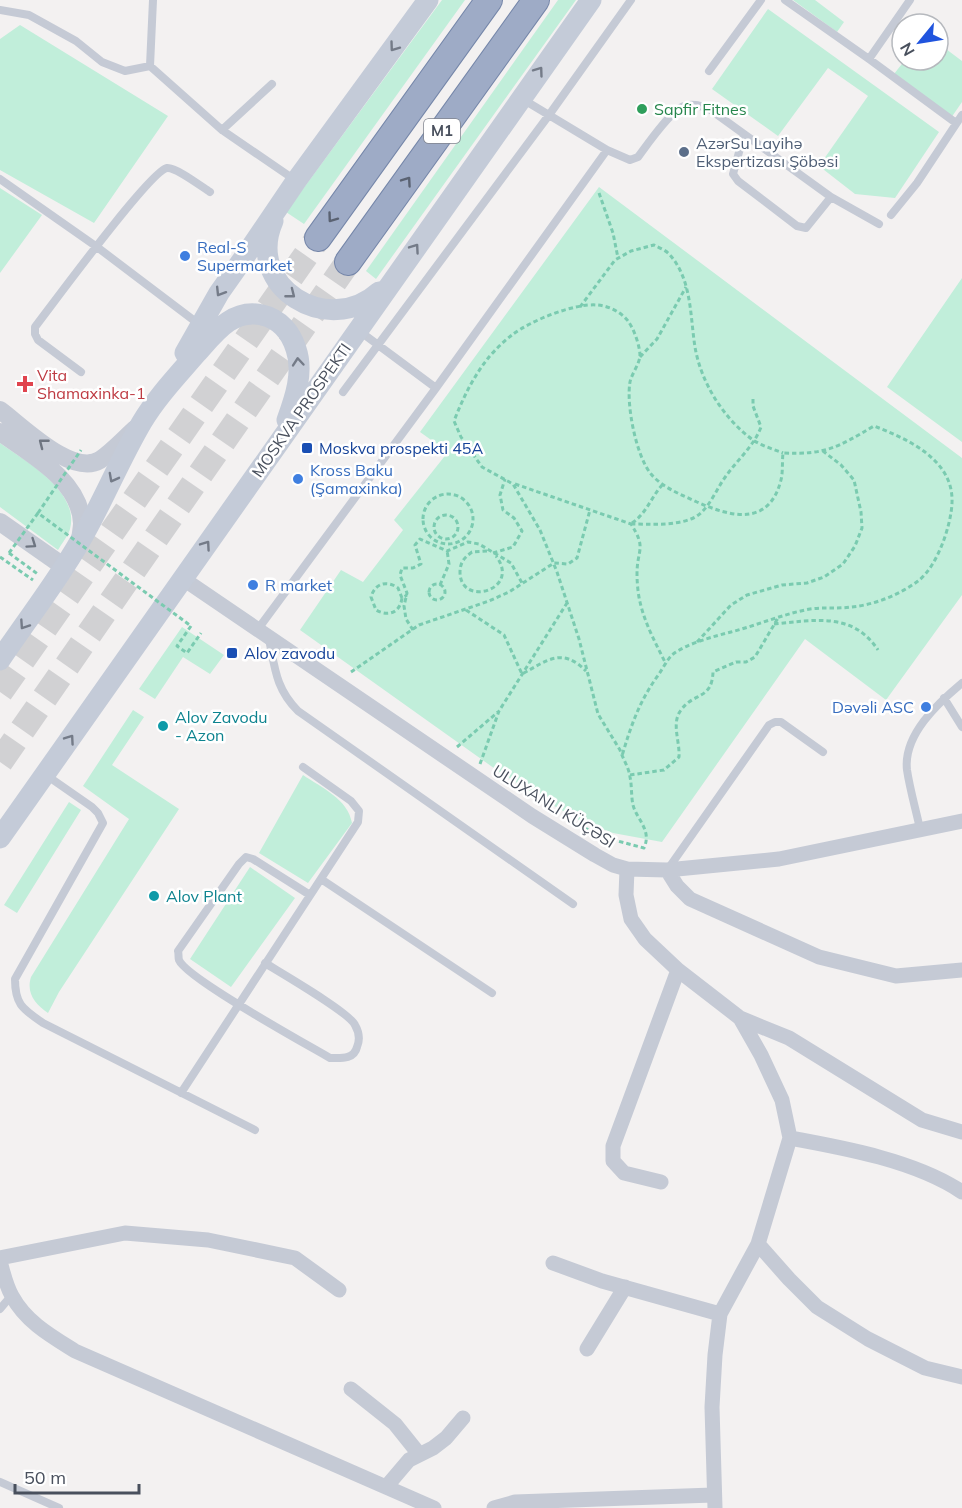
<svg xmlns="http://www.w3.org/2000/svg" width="962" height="1508" font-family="Mulish,sans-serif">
	<rect width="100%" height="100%" fill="#f3f1f1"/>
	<path fill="#c1eeda" d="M 442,0 L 465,0 L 304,224 L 286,212 Z
		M 558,0 L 576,0 L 376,279 L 366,271 Z
		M 793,0 L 815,0 L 844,22 L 837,32 Z
		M 768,9 L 939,132 L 895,198 L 855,194 L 819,166 L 868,96 L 828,68 L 778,136 L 712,89 Z
		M 20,25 L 168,116 L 94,223 L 0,170 L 0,39 Z
		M 938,43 L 962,61 L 962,102 L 951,118 L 894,74 L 905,60 L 938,60 Z
		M 599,187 L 962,458 L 962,595 L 886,700 L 805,639 L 662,842 L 613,833 L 579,820 L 549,803 L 498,771 L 300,630 L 341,570 L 363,582 L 403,530 L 394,520 L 448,452 L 420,432 Z
		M 0,188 L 42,215 L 0,273 Z
		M 962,278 L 962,442 L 887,387 Z
		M 0,443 C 25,461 80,491 70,529 C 68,536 62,543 58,550 L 0,507 Z
		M 182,627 L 224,655 L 210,674 L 183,657 L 155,699 L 139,689 Z
		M 133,710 L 144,717 L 112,765 L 179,809 L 59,992 L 48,1013 C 35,1004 26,993 31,977 L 129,819 L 83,786 Z
		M 303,775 C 322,788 348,799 352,823 L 308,883 L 259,853 Z
		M 69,802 L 81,810 L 17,913 L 4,905 Z
		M 250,867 L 295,898 L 231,987 L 190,959 Z"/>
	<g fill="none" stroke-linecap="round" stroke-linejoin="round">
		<path stroke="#d1d1d3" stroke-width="26" stroke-dasharray="26 13" stroke-linecap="butt" d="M 0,692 L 318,238
			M 0,762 L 348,262"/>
		<g stroke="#7586a9" stroke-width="28">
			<path id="trunk" d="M 318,238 L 489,0
				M 348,262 L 536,0"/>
		</g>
		<path stroke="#7acbb0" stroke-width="3" stroke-dasharray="4.5 3" stroke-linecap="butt" d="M 599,193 L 613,233 L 618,258
			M 580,307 L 615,260 L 631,251 L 654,245 C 659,248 666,250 670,255 C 692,280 690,316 695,347 C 701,383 724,419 753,440 C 762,446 773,449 783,453
			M 640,357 L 657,339 L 686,287
			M 515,484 L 631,524 C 647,549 637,549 637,574 C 637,582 638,594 640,602 C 645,624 656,644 666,664
			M423 519a25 25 0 1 1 50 0a25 25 0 1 1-50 0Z
			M434 527a12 12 0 1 1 24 0a12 12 0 1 1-24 0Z
			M 632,523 C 647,513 651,497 663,484
			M 631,524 C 650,524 673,526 691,519 C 708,513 716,489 726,476 C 738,459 754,446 761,427 L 753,406 L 753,399
			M 487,551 L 472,552 C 465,557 460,562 460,572 C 460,608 522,590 496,556
			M 9,553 L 39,575
			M 493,553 L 513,547 L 522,531 L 514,518 L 503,510 L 500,495 L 505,479
			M 0,557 L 33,580
			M429 592a8 8 0 1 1 16 0a8 8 0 1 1-16 0Z
			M 440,585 L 449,564 L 447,550
			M 402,598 L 398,588 C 387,580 375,583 371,597 L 376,610 C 388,617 400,613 402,598 L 407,595
			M 466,610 L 504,635 L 522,674 C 548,660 562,647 586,671
			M 774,624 C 815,620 853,612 878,650
			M 191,626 L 177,646 L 187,653 L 201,633
			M 413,630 L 406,619 L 404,606 L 407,593 L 400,575 L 402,568 L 413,568 L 421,564 L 415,545 L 420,539 L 447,551 L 468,542 L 479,544 L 511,563 L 522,583
			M 697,642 L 731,605 L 747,595 L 782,585 L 807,583 L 824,577 L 843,564 L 855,546 L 862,528 L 861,512 L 854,480 L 841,465 L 823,451
			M 351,672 L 419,625 L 489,601 L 509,592 L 554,563 L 568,564 L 577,558 L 590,510
			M 457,747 L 498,712
			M 480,764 L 499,711 L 567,603
			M 630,775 L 664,770 L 679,757 C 680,741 671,723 681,710 C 694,692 712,700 713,672 L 736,662 L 746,662 L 755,657 L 778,618
			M 584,828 L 614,840 L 644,848 C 652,830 637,820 633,805 C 631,796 632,786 630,777 C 629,768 623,759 620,750 L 598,714 L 579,639 L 557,572 L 540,530 L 513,484 L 482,467 L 461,437 L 454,421 C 463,398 473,377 489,357 C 495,350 504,341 512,335 C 530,321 574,303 597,305 C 609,306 621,312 628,321 C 634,329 640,346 640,356 C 639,365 632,373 630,382 C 626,404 636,456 651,474 C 663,488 680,494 697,502 C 731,517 769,527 781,480 C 783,472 782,462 783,453 C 826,455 838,447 874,426 C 908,439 954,460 952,503 C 951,526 937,567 918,581 C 899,595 874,605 851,607 C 837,609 824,607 810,609 C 783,614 758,625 731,632 C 715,636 685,644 672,655 C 667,660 663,668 659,674 C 640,700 631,725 622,756"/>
		<path stroke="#c5cad5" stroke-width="8" d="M 785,0 L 869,59 L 956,123
			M 0,10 L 29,15 L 76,41 L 102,62 L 125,71 L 150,66 L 222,130 L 295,180
			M 869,59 L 910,0
			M 150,66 L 153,0
			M 709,71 L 761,0
			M 524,100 L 607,150 L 630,160 L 638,157 C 647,145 671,110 684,106 C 692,103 701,106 708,108 L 831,197 L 879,224
			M 222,130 L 272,84
			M 744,134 L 733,174 L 738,181 L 797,226 L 806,228 L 831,197
			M 0,179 L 97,247 L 200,325
			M 891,215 L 917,183 L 962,115
			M 358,330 L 436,388
			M 81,372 L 38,340 L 35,334 L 35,327 C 52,305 150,171 167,168 C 176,167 202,187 210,192
			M 343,392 L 549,115 L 631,0
			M 258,629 L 436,388 L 607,150
			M 269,639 C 275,669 276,689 298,711 L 573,904
			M 944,698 L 962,727
			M 46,775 L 92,807 L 98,813 L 103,823 L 15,979 C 15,1005 23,1009 43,1023 L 255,1130
			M 920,829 C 916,810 910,790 907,770 C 903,735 938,703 962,683
			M 668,869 L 769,725 L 775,722 L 781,722 L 823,752
			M 321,879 L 492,993
			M 265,963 C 281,973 349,1012 355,1025 C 359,1032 360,1040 357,1047 C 354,1060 340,1058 330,1058 C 306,1044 186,978 179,960 C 178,957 179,954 178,951 L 239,864 L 246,857 L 253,859 L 310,895
			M 181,1093 L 358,822 L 359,811 L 351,801 L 303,767
			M 0,1309 L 11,1296
			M 0,1482 L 59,1508"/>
		<path stroke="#c5cad5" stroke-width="15" d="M 182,578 L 532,816 L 595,855 L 613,865 L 627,869 L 667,870 L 779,859 L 962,821
			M 627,869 L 626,895 L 631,919 L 645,939 L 678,970 L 740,1018 L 761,1055 L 782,1100 L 790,1138 L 758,1244 L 720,1314 L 715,1355 L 712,1407 L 715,1508
			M 667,870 L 677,886 L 690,899 L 819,957 L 896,976 L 962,970
			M 740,1018 L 789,1038 L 922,1120 L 962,1132
			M 790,1138 C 845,1148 916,1161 962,1192
			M 661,1182 L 624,1173 L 613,1161 L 613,1146 L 678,970
			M 758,1244 L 789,1279 L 817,1307 L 868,1339 L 925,1368 L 962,1377
			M 0,1258 L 125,1233 L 208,1240 L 295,1258 L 339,1290
			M 0,1261 C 3,1272 6,1286 12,1296 C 26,1322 51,1336 75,1351 L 434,1508
			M 553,1263 L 602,1281 L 720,1314
			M 587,1349 L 625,1287
			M 351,1389 L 395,1424 L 419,1454
			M 386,1487 L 409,1460 L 433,1448 L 446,1438 L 463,1418
			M 494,1508 L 515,1502 L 713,1495"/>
		<path stroke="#c5cad5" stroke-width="18" d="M 0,410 C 22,426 72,477 100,460 C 112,452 124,439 135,429
			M 0,432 C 30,454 80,480 82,523 C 82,529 80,536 80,542
			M 0,522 L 63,566"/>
		<path stroke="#c4cbd8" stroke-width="21" d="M 273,221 C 244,287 328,338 379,292
			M 185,353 L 219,293 L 243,259 L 296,181 L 428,0
			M 0,660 C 26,621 56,583 79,543 C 102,504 119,461 142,422 C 157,397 177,376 196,354 C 214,334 232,308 262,315 C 280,319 291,333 296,349 C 304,372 295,398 287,420
			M 0,838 L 591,0"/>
		<use href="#trunk" stroke="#9eabc6" stroke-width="26"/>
		<path stroke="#7acbb0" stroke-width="3" stroke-dasharray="4.5 3" stroke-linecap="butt" d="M 38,513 L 81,450
			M 9,553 L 38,513 L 191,626"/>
	</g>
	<defs><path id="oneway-chevron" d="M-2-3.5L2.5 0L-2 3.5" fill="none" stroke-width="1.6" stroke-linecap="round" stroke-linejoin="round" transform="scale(1.5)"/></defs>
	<g stroke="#747b88">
		<use href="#oneway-chevron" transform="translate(394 47) rotate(126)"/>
		<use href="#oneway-chevron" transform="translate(539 71) rotate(-54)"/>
		<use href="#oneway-chevron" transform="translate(415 248) rotate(-55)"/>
		<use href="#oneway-chevron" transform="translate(220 292) rotate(122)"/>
		<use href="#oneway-chevron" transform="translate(291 294) rotate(38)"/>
		<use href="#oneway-chevron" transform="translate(298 362) rotate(-95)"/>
		<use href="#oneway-chevron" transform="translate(113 478) rotate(118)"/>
		<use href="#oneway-chevron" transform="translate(206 545) rotate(-55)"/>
		<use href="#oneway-chevron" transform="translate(24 625) rotate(124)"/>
		<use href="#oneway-chevron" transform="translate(70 739) rotate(-55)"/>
	</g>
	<g stroke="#5a6272">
		<use href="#oneway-chevron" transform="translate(407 181) rotate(-55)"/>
		<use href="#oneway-chevron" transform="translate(332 218) rotate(126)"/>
	</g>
	<g stroke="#6e7581">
		<use href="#oneway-chevron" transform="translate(43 443) rotate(-142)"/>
		<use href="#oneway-chevron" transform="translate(32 544) rotate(35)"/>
	</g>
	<circle fill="#2e9e5b" stroke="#fff" stroke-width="2" cx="642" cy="109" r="6"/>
	<circle fill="#5c6f8a" stroke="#fff" stroke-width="2" cx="684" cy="152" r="6"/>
	<g fill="#3f7fe0" stroke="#fff" stroke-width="2">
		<circle cx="185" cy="256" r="6"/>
		<circle cx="298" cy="479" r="6"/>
		<circle cx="253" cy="585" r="6"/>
		<circle cx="926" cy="707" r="6"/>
	</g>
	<path fill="#e0444e" stroke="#fff" stroke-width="2" d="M22 375h6v6h6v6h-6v6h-6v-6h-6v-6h6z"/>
	<g fill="#1a4fb4" stroke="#fff" stroke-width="2">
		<rect x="301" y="442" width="12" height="12" rx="3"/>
		<rect x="226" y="647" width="12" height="12" rx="3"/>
	</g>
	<g fill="#0f9aa8" stroke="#fff" stroke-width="2">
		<circle cx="163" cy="726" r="6"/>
		<circle cx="154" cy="896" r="6"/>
	</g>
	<g text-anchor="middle" stroke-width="5" stroke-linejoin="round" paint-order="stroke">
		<rect fill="#fff" stroke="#80848e" stroke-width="1.5" x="424" y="119" width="36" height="24" rx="4.5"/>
		<g font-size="15" font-weight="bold" fill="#49505d">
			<text x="442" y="136">M1</text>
		</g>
		<g font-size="16" fill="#27864d" stroke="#fff" text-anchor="start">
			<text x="654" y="115">Sapfir Fitnes</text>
		</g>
		<g font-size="16" fill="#4e5e75" stroke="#fff" text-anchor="start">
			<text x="696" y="149">AzərSu Layihə<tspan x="696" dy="18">Ekspertizası Şöbəsi</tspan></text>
		</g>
		<g font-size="16" fill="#366cbe" stroke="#fff" text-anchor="start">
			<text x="197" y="253">Real-S<tspan x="197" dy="18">Supermarket</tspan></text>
			<text x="310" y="476">Kross Baku<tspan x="310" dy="18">(Şamaxinka)</tspan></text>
			<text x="265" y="591">R market</text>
			<text x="914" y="713" text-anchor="end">Dəvəli ASC</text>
		</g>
		<g font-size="16" fill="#be3a42" stroke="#fff" text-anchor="start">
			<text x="37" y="381">Vita<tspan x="37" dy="18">Shamaxinka-1</tspan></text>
		</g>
		<g font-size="16" fill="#49505d" stroke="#fff">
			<text transform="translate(301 410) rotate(-55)" y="6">MOSKVA PROSPEKTI</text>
			<text transform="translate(554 806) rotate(32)" y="6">ULUXANLI KÜÇƏSI</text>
		</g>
		<g font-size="16" fill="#164399" stroke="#fff" text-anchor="start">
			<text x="319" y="454">Moskva prospekti 45A</text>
			<text x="244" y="659">Alov zavodu</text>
		</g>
		<g font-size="16" fill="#0d838f" stroke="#fff" text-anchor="start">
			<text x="175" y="723">Alov Zavodu<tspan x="175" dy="18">- Azon</tspan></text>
			<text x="166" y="902">Alov Plant</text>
		</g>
	</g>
	<g transform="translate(920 42) rotate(240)"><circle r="28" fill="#ffffff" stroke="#b6b9be" stroke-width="1.5"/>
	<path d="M0-4.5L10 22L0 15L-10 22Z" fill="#2054de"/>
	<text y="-9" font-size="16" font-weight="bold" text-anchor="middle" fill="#49505d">N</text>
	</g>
	<path d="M15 1484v9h124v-9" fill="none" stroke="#49505d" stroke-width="3"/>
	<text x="24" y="1484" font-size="18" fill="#49505d" stroke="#ffffff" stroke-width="4.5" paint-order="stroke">50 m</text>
</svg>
